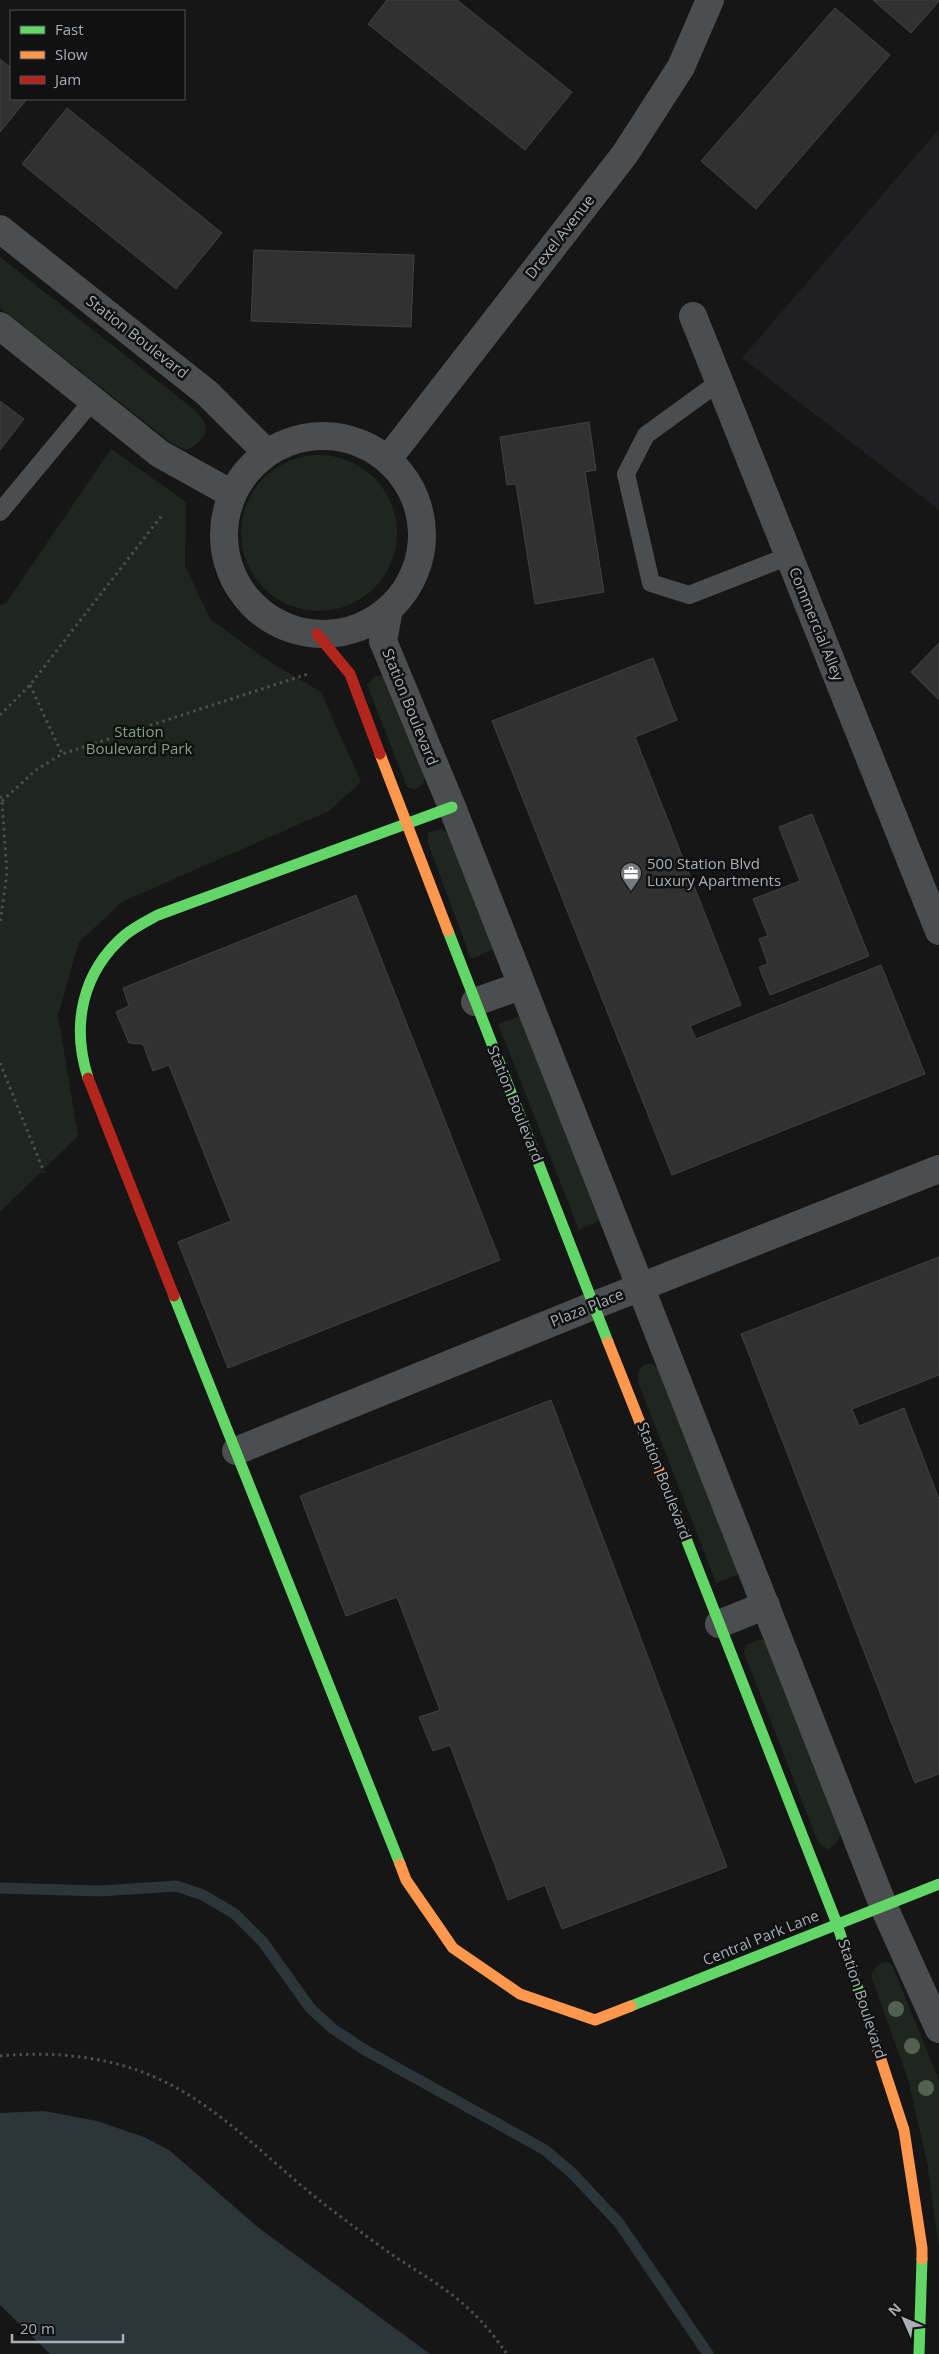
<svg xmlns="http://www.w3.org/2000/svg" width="939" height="2354" font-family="'Open Sans',sans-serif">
	<rect width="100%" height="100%" fill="#161617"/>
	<path fill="#202022" d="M 939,129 L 939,510 L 742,358 Z"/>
	<path fill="#1f251f" d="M 0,257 L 186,403 C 192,408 199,414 203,420 C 212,434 197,446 186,450 L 173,444 L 0,308 Z
		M 111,449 L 186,502 L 185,565 L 210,619 L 270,662 L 321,692 L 361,782 L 329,811 L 122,902 L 79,942 L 58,1015 L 78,1136 L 0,1212 L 0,605 L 6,603 Z
		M241 533a78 78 0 1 1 156 0a78 78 0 1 1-156 0Z
		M 375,676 L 383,676 L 425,775 L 423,784 L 415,790 L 407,787 L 367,685 Z
		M 440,829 L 448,832 L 495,949 L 471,959 L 428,843 L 428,833 Z
		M 520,1016 L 599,1221 L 579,1230 L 498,1024 Z
		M 651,1363 L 659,1369 L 739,1574 L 716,1583 L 638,1382 L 638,1372 L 643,1365 Z
		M 761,1639 L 767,1641 L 840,1834 L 838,1841 L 828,1850 L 818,1842 L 744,1653 L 746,1645 Z
		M 887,1962 L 892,1965 L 939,2080 L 939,2248 L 927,2162 L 908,2079 L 871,1976 C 874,1967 878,1963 887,1962 Z"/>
	<path fill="#2c3539" d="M 44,2111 L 97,2121 L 144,2137 L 169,2150 L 259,2228 L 430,2354 L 50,2354 L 0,2305 L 0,2113 Z"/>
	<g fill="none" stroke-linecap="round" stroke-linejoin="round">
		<path stroke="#2c3539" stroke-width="11" d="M 0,1888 L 100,1891 L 176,1886 L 203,1895 L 235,1914 L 263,1942 L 310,2008 L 333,2029 L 365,2050 L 545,2150 L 572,2173 L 619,2223 L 708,2354"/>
	</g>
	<path fill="#313132" stroke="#3f4143" d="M 387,0 L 457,0 L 572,92 L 525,150 L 368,24 Z
		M 873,0 L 939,0 L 939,1 L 911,33 Z
		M 835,8 L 890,55 L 756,209 L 701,161 Z
		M 0,59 L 11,68 L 11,99 L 27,99 L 0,132 Z
		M 67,108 L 222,233 L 176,289 L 22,164 Z
		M 254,250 L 414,255 L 411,327 L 251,321 Z
		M 0,401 L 24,419 L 0,450 Z
		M 589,422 L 596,470 L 585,472 L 604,592 L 535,604 L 516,484 L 507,485 L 500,437 Z
		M 939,643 L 939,700 L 911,672 Z
		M 653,658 L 677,720 L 635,737 L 741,1005 L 690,1026 L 696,1039 L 881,965 L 925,1074 L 672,1175 L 492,721 Z
		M 812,814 L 869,956 L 770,995 L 759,967 L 768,964 L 759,939 L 768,936 L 753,899 L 800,881 L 779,827 Z
		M 356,895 L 500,1260 L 228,1368 L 178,1242 L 231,1221 L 169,1065 L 153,1071 L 143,1044 L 129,1043 L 116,1012 L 129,1006 L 123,988 Z
		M 939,1257 L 939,1375 L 852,1409 L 859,1426 L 904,1408 L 939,1499 L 939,1774 L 915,1783 L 741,1334 Z
		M 551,1400 L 727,1867 L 562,1929 L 545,1885 L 508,1900 L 450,1745 L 433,1751 L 419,1717 L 440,1710 L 397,1597 L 346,1616 L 300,1496 Z"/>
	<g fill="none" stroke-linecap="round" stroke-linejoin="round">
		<path stroke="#4c4e50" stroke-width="3" stroke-dasharray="2.5 4" stroke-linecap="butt" d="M 30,685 L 62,754
			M 0,715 L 30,685 L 163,514
			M 0,796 L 2,801 L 7,873 L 0,924
			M 2,801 L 36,770 L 62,754 L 308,674
			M 0,1063 L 44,1172
			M 0,2056 C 54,2051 109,2056 159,2079 C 222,2108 270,2162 324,2204 C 348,2222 372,2241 397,2258 C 423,2275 451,2291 473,2313 C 486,2325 497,2340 507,2354"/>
		<path stroke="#4b4d4f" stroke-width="18" d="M 719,382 L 646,435 L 626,474 L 651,583 L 689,595 L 789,556
			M 0,512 L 93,400"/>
		<path stroke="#4b4d4f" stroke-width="28" d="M 0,229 L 207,393 L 267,453
			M 693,316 L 939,931
			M 0,326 L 160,454 L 232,494
			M224 535a99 99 0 1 1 198 0a99 99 0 1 1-198 0Z
			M 388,459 L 625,154 L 681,67 L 710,0
			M 389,609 L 383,641 L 452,807 L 883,1905 L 939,2029
			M 475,1002 L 520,986
			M 236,1451 L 595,1305 L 939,1169
			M 719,1624 L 766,1605"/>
		<path stroke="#63d668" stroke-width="11" d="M 448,931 L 608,1342
			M 88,1078 C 71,1025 82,972 125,935 C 135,927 147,921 158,915 L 452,807
			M 174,1296 L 400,1864
			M 685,1536 L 837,1924 L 869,2023
			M 631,2006 L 939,1884
			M 919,2354 L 922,2259"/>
		<path stroke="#ff974d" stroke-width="11" d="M 380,754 L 448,931
			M 608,1342 L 685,1536
			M 400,1864 L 406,1880 L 453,1948 L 520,1994 L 595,2020 L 631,2006
			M 869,2023 L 904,2130 L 922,2248 L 922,2259"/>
		<path stroke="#b3261e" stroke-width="11" d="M 317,634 L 350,674 L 380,754
			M 88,1078 L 174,1296"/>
	</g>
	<g fill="#526251">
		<circle cx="896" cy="2009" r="8"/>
		<circle cx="912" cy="2046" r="8"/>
		<circle cx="926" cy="2088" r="8"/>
	</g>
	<defs>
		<g id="office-pin" transform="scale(1.125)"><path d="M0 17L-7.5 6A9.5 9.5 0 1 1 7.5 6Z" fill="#75797e" stroke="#111112"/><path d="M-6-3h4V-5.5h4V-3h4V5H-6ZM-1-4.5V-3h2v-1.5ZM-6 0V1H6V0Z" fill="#fff"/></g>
	</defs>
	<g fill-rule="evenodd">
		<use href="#office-pin" x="631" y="873"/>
	</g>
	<g text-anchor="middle" stroke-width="5" stroke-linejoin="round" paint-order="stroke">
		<g font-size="15" fill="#a8afb6" stroke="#111112">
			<text transform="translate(560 237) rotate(-52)" y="5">Drexel Avenue</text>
			<text transform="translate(137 337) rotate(38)" y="5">Station Boulevard</text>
			<text transform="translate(816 624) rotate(68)" y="5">Commercial Alley</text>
			<text transform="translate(410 707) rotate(68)" y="5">Station Boulevard</text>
			<text transform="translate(515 1104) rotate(68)" y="5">Station Boulevard</text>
			<text transform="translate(587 1308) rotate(-22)" y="5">Plaza Place</text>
			<text transform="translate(664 1481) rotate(69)" y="5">Station Boulevard</text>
			<text transform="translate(761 1938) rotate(-22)" y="5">Central Park Lane</text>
			<text transform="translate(862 1999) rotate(72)" y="5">Station Boulevard</text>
		</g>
		<g font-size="15" fill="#83a081" stroke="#111112">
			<text x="139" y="737">Station<tspan x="139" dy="17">Boulevard Park</tspan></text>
		</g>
		<g font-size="15" fill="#a8afb6" stroke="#111112" text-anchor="start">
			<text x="647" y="869">500 Station Blvd<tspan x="647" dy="17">Luxury Apartments</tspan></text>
		</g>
	</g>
	<rect x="10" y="10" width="175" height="90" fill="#111112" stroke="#4d5054"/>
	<rect x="20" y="26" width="25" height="8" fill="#63d668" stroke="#4d5054"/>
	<text x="55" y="35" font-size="15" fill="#a8afb6">Fast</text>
	<rect x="20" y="51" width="25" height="8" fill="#ff974d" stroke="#4d5054"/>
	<text x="55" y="60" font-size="15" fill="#a8afb6">Slow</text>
	<rect x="20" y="76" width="25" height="8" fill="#b3261e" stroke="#4d5054"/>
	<text x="55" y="85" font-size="15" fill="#a8afb6">Jam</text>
	<g transform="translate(904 2319) rotate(315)" stroke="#111112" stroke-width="4" paint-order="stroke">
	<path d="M0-4L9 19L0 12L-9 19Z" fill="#a8afb6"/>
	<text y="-8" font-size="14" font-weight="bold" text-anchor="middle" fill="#a8afb6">N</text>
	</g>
	<path d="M12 2334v8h111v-8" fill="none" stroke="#a8afb6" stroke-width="2.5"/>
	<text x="20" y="2334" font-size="15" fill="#a8afb6" stroke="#111112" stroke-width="4" paint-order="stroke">20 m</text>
</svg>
